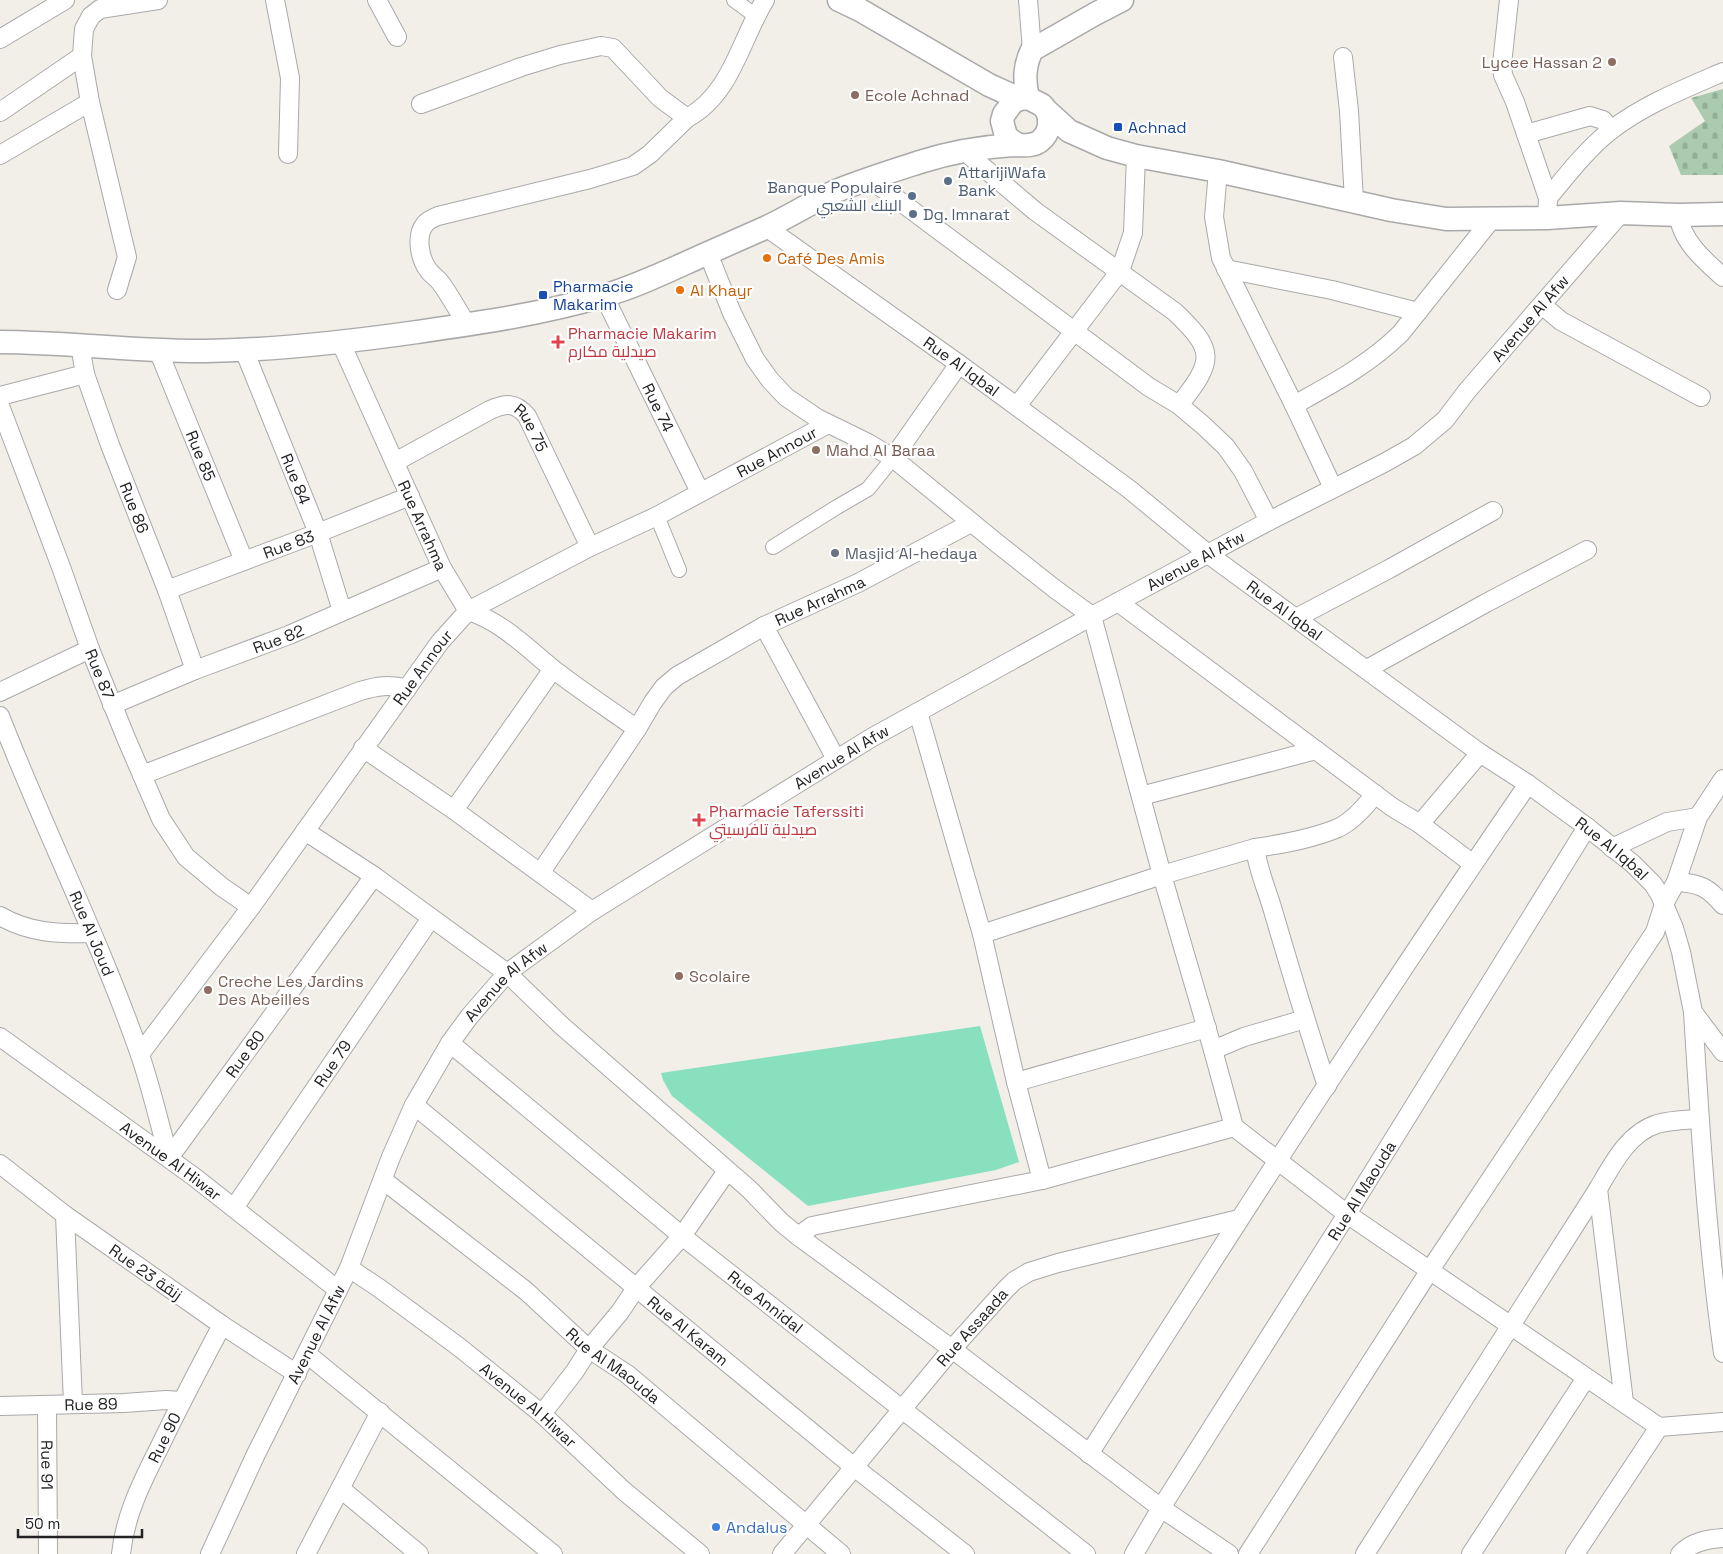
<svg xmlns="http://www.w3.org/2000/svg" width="1723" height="1554" font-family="'Space Grotesk',Cairo,sans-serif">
	<defs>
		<pattern id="cemetery-stones" width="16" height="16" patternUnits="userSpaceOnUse" patternTransform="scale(1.25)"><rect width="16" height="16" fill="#aacbaf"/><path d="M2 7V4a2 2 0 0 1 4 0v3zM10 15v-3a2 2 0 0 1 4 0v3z" fill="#92ae96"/></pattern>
	</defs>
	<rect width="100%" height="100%" fill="#f2efe9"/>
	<path fill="url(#cemetery-stones)" d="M 1723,89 L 1723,175 L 1681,175 L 1669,146 L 1705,121 L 1691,98 Z"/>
	<path fill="#88e0be" d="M 980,1026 L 1019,1162 L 996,1170 L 808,1206 L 672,1096 L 663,1080 L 661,1073 Z"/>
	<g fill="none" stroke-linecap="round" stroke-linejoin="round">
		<g stroke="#a9a9a9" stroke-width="16">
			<path id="pedestrian" d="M 734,0 L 756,16
				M 657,516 L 679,570
				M 773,547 L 837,507 L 868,489 L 893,458"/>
		</g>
		<g stroke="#a9a9a9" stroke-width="20">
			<g id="minor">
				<path d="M 275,0 L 290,78 L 288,154"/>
				<path d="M 377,0 L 397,37"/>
				<path d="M 1028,0 L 1032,50"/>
				<path d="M 1509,0 L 1502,64 L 1503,75 L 1515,102 L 1548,198 L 1547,218"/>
				<path d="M 0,39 L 65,0"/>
				<path d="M 1343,57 L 1349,111 L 1354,201"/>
				<path d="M 421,104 L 521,67 L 560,55 L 601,46 L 613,48 L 660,98 L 687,118 C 731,95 741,39 765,0"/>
				<path d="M 0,112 L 82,56"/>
				<path d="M 1526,134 L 1590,116 L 1603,120 L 1611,130"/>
				<path d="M 963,150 L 1035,211 L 1175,312 C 1216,351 1214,361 1179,405"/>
				<path d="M 0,155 L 90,102"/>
				<path d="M 1218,171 L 1214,217 L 1221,258 L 1294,405 L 1333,488"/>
				<path d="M 870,179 L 1149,387 L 1179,405 L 1204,426 L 1226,447 L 1243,471 L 1269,521"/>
				<path d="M 1548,198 C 1567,175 1586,150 1610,131 C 1643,105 1686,88 1723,72"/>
				<path d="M 1679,215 C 1680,240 1706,262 1723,277"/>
				<path id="s1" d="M 766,227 L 959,364 L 1129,489 L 1208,554 L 1480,753 L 1528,784 L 1587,827 L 1633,864 L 1653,884 L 1660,895 L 1674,928 L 1681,952 L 1693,1012 L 1723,1052"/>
				<path d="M 708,253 L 732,313 L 755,359 L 770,380 L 786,397 L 817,418 L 868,443 L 893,458 L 998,544 L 1055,589 L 1092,616 L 1162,875 L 1213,1050 L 1234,1127 L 1347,1214 L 1659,1427 L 1723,1422"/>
				<path d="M 1226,269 L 1332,290 L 1418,312"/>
				<path d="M 117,290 L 127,257 L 90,102 L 82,56 L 84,29 L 91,16 L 100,9 L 158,0"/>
				<path id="s2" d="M 604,296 L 700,492"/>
				<path d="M 1542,305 L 1561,321 L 1701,397"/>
				<path d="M 467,325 C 458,311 450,295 440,282 C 437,278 432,275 429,271 C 420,260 415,236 425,224 C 428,220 433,218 438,216 L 590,179 L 633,166 L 650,154 L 687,118"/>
				<path id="s3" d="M 341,343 L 442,568 L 468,611 C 501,621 527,648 553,669 C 580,690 609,709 637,729"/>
				<path id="s4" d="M 80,345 L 85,374 L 110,445 L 167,590 L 195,670"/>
				<path id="s5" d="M 158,350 L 244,561"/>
				<path id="s6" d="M 244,350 L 318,533 L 342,611"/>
				<path d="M 0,396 L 85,374"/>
				<path d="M 1294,405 C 1332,384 1370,364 1401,333 L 1491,220"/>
				<path id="s7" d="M 0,406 L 61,567 L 90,649 L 126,738 L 161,819 L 186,857 L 222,887 L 251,907"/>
				<path d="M 1017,406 L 1120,271 L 1133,233 L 1136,156"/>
				<path d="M 893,458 L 959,364"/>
				<path id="s8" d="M 395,462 L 490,410 C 506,403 515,402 527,416 L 590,547"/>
				<path id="s9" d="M 167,590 L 318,533 L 410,496"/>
				<path d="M 1118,602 L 1392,807 L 1420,824 L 1473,864"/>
				<path d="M 1296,618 L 1389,569 L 1493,511"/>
				<path d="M 764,626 L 836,759"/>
				<path d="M 1367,669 L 1486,603 L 1587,550"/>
				<path d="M 0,692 L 90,649"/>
				<path id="s10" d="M 112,705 L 195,670 L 289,635 L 442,568"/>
				<path d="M 918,712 L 982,934 L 1016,1082 L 1042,1180"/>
				<path id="s11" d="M 0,716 C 44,829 99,938 139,1052 C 151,1086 159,1123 169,1158"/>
				<path d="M 363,748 L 454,810 L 592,911"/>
				<path d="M 142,775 L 360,691 C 377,686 390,684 407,689"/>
				<path d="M 1141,796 L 1316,750"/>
				<path d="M 454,810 L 553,669"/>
				<path d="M 1420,824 L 1480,753"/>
				<path d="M 305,831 L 374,876 L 507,973 L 562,1026 L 749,1189 L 781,1222 L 798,1236 L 952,1349 L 1161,1508 L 1229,1554"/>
				<path d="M 1612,848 L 1667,822 L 1698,817"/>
				<path id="s12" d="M 541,872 L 637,729 L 653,702 L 664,687 L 677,676 L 764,626 L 858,583 L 971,523"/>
				<path d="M 1676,882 C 1699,883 1708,887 1723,905"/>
				<path d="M 0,916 C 29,933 59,934 92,933"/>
				<path d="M 982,934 L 1162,875 L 1255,848"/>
				<path d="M 1693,1012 C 1700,1126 1707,1240 1723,1353"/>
				<path id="s13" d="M 0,1037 L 193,1176 L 338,1290"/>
				<path id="s14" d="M 450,1043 L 682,1236 L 1086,1554"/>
				<path d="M 1213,1050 L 1244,1037 L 1305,1019"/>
				<path id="s15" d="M 140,1054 L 251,907 L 440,642 L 468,611 L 590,547 L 657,516 L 828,424"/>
				<path d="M 1016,1082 L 1207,1028"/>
				<path d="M 1327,1086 C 1308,1029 1291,972 1274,914 C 1268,892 1258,871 1255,848 C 1282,844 1312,839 1338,828 C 1353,821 1365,807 1375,794"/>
				<path id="s16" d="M 414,1105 L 854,1467 L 965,1554"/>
				<path id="s17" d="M 169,1158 L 374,876"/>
				<path d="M 0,1164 L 65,1215 L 222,1325 L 297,1374"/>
				<path id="s18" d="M 383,1180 L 526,1291 L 589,1349 L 627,1374 L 841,1554"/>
				<path d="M 1598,1189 L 1624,1402"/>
				<path id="s19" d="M 234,1208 L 431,918"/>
				<path d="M 65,1215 L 73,1403"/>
				<path d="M 798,1236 L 812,1226 L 1042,1180 L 1234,1127"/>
				<path id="s20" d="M 349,1268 L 379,1288 L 459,1347 L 542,1414 L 624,1491 L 700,1554"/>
				<path d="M 307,1354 L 553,1554"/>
				<path id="s21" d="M 47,1405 L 48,1554"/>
				<path id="s22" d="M 0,1406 L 124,1403 L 166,1400 L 181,1401"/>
				<path d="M 542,1414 L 575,1371 L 589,1349 L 620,1312 L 636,1288 L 682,1236 L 727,1171"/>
				<path d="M 1089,1454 C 1233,1229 1377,1004 1528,784"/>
				<path d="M 341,1489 L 419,1554"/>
				<path id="s23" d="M 121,1554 C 125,1514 143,1480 161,1444 C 180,1404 201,1365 222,1325"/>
				<path id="s24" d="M 210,1554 L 256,1454 L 349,1268 L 391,1157 L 414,1105 L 450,1043 L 469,1017 L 507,973 L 592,911 L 871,738 L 1092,616 L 1269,521 L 1384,463 L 1414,446 L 1445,420 L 1467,391 L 1621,213"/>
				<path d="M 306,1554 L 380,1412"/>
				<path id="s25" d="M 782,1554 L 952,1349 L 1005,1290 L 1014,1281 L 1029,1272 L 1058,1263 L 1239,1219"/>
				<path id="s26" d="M 1134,1554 L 1161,1508 L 1347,1214 L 1587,827"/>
				<path d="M 1248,1554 L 1430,1270 L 1655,932 L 1664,904 L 1676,882 L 1698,817 L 1723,779"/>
				<path d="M 1365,1554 L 1598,1189 C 1612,1165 1628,1133 1657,1124 C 1671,1120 1685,1120 1699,1119"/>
				<path d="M 1471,1554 L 1586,1378"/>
				<path d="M 1575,1554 L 1659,1427"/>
				<path d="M 1680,1554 C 1692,1542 1707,1539 1723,1538"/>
			</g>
		</g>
		<g stroke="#a9a9a9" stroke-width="25">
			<path id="tertiary" d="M 839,0 L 860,10 L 989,85 L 1020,99
				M 1028,98 C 1024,80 1024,66 1032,50 L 1095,14 L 1122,0
				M 1019,145 L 1012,141 L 1006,136 L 1002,121 L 1004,114 L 1013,102 L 1020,99 L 1028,98 L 1042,105 L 1047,111 L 1069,131 L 1107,148 L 1136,156 L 1218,171 L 1391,210 L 1446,219 L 1547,218 L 1621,213 L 1679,215 L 1723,214
				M 0,342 C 69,342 137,352 206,351 C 276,350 347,342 417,332 C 479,323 542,314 603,296 C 638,286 672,269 706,254 C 726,245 747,236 767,227 C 790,216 812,202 836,191 C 863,180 892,171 920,162 C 951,152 981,147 1013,145 C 1023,145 1032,147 1040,141 C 1050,133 1051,122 1047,111"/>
		</g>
		<use href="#pedestrian" stroke="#fff" stroke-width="14"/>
		<use href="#minor" stroke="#fff" stroke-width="18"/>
		<use href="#tertiary" stroke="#fff" stroke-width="22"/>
	</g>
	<g fill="#8d6e63" stroke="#fff" stroke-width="2">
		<circle cx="1612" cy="62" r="5"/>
		<circle cx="855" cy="95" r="5"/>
		<circle cx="816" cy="450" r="5"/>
		<circle cx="679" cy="976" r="5"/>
		<circle cx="208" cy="990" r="5"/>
	</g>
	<g fill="#1a4fb4" stroke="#fff" stroke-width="2">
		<rect x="1113" y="122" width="10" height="10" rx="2.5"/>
		<rect x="538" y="290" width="10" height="10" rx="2.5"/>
	</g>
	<g fill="#5c6f8a" stroke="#fff" stroke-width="2">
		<circle cx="948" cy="181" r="5"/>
		<circle cx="912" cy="196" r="5"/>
		<circle cx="913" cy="214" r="5"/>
	</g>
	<g fill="#e8710a" stroke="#fff" stroke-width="2">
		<circle cx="767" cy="258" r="5"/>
		<circle cx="680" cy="290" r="5"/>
	</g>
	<g fill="#e0444e" stroke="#fff" stroke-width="2">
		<path d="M555.5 334.5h5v5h5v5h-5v5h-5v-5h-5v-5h5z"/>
		<path d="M696.5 812.5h5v5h5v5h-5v5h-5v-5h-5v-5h5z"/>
	</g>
	<circle fill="#6b7280" stroke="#fff" stroke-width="2" cx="835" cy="553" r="5"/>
	<circle fill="#3f7fe0" stroke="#fff" stroke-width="2" cx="716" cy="1527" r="5"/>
	<g text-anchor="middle" stroke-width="4.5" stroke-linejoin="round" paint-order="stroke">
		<g font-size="16" fill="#785e54" stroke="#fff" text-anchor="start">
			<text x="1602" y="68" text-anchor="end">Lycee Hassan 2</text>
			<text x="865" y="101">Ecole Achnad</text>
			<text x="826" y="456">Mahd Al Baraa</text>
			<text x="689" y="982">Scolaire</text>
			<text x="218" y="987">Creche Les Jardins<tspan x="218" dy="18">Des Abeilles</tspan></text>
		</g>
		<g font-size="16" fill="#164399" stroke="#fff" text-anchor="start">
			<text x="1128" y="133">Achnad</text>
			<text x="553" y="292">Pharmacie<tspan x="553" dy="18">Makarim</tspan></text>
		</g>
		<g font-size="16" fill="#4e5e75" stroke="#fff" text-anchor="start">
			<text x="958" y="178">AttarijiWafa<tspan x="958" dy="18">Bank</tspan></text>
			<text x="902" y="193" text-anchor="end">Banque Populaire<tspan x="902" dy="18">البنك الشعبي</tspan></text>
			<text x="923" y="220">Dg. lmnarat</text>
		</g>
		<g font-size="16" fill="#c56008" stroke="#fff" text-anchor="start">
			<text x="777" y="264">Café Des Amis</text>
			<text x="690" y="296">Al Khayr</text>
		</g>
		<g font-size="16" fill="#222" stroke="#fff">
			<text dy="6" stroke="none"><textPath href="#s24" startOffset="1879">Avenue Al Afw</textPath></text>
			<text dy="6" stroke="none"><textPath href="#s1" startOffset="240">Rue Al Iqbal</textPath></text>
			<text dy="6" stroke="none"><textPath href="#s2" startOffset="124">Rue 74</textPath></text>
			<text dy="6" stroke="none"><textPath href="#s8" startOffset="162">Rue 75</textPath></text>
			<text dy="6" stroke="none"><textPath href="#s15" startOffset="899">Rue Annour</textPath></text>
			<text dy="6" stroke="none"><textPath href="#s5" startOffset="114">Rue 85</textPath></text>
			<text dy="6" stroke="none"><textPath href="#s6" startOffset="139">Rue 84</textPath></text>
			<text dy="6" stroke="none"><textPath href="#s4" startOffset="172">Rue 86</textPath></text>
			<text dy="6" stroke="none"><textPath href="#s3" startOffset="200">Rue Arrahma</textPath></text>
			<text dy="6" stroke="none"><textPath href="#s9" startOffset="130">Rue 83</textPath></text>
			<text dy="6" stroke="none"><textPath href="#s24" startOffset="1459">Avenue Al Afw</textPath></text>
			<text dy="6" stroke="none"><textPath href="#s12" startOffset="401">Rue Arrahma</textPath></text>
			<text dy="6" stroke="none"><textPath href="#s1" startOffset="645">Rue Al Iqbal</textPath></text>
			<text dy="6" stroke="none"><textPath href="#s10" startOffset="179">Rue 82</textPath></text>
			<text dy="6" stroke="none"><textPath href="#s15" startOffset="479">Rue Annour</textPath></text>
			<text dy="6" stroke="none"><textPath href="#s7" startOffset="286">Rue 87</textPath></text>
			<text dy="6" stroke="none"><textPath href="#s24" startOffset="1054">Avenue Al Afw</textPath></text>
			<text dy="6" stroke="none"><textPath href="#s1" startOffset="1050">Rue Al Iqbal</textPath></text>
			<text dy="6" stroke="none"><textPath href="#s11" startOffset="236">Rue Al Joud</textPath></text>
			<text dy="6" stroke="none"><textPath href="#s24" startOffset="649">Avenue Al Afw</textPath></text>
			<text dy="6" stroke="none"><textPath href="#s17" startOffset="129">Rue 80</textPath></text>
			<text dy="6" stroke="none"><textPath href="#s19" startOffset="175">Rue 79</textPath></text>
			<text dy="6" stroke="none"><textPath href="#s13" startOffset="211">Avenue Al Hiwar</textPath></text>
			<text dy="6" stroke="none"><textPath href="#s26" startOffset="429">Rue Al Maouda</textPath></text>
			<text transform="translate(146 1272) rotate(35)" y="6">Rue 23 زنقة</text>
			<text dy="6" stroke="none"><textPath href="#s14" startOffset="408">Rue Annidal</textPath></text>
			<text dy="6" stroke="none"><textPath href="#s25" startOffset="296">Rue Assaada</textPath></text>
			<text dy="6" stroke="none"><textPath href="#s16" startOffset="355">Rue Al Karam</textPath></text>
			<text dy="6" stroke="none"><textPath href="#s24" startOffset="244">Avenue Al Afw</textPath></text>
			<text dy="6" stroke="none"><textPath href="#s18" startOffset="296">Rue Al Maouda</textPath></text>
			<text dy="6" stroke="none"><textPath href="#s22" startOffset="91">Rue 89</textPath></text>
			<text dy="6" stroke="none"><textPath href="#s20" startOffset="226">Avenue Al Hiwar</textPath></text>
			<text dy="6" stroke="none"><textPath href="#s23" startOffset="125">Rue 90</textPath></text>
			<text dy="6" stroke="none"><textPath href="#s21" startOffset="60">Rue 91</textPath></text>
		</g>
		<g font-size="16" fill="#be3a42" stroke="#fff" text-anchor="start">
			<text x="568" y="339">Pharmacie Makarim<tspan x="568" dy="18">صيدلية مكارم</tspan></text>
			<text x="709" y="817">Pharmacie Taferssiti<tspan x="709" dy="18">صيدلية تافرسيتي</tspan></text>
		</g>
		<g font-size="16" fill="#5b616d" stroke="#fff" text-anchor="start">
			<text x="845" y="559">Masjid Al-hedaya</text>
		</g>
		<g font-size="16" fill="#366cbe" stroke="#fff" text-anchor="start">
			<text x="726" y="1533">Andalus</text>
		</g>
	</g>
	<path d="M18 1529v8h124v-8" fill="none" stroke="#222222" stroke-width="2.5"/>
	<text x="25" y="1529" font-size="15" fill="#222222" stroke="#ffffff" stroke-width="4" paint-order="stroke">50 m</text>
</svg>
